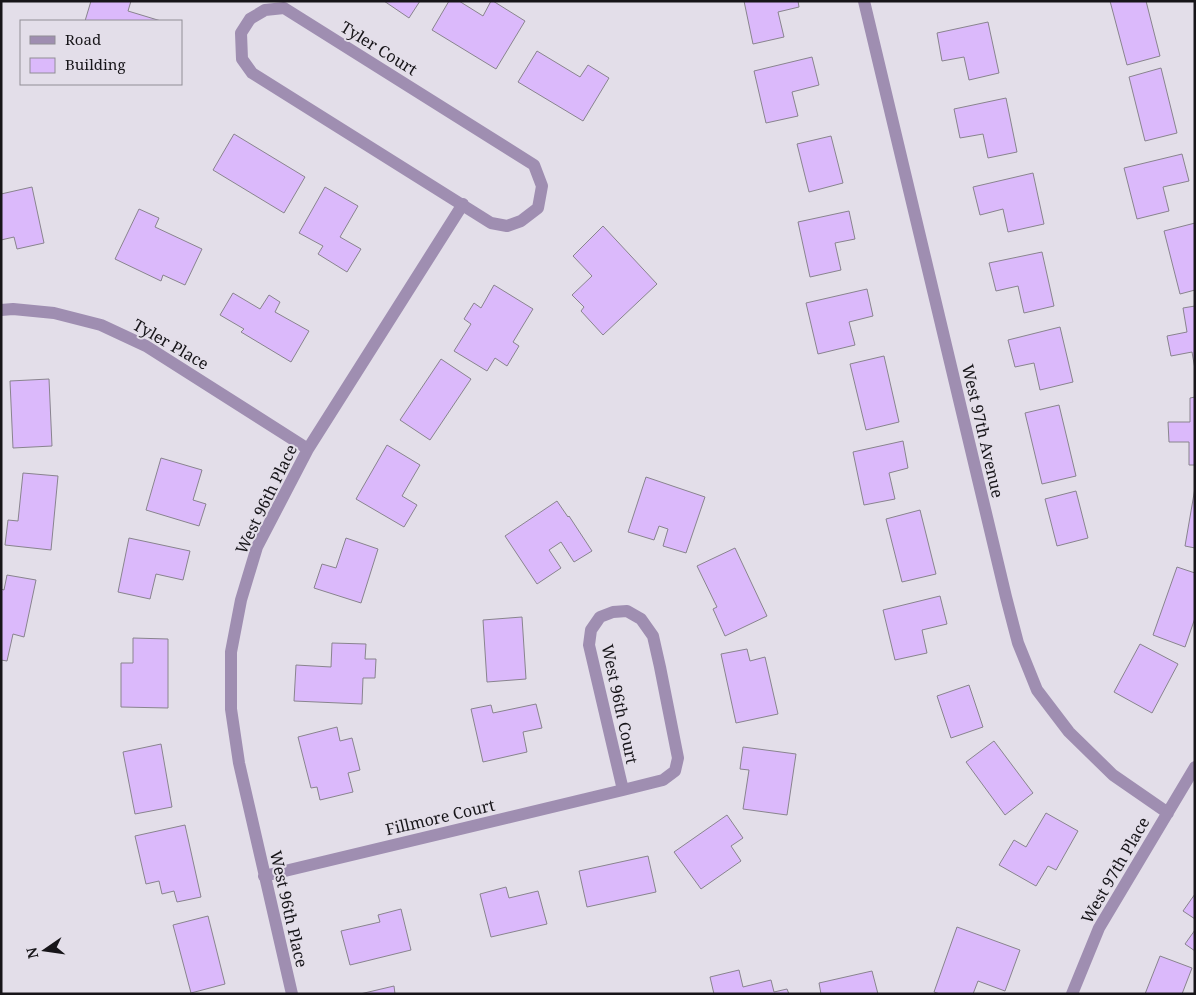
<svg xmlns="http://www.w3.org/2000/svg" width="1196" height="995" font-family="'Noto Serif',serif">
	<rect width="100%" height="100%" fill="#e3dee9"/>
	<path fill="#dbb9fb" stroke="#89848e" d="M 91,1 L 131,1 L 128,11 L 161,21 L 85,21 Z
		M 384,1 L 420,1 L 409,18 Z
		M 449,1 L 459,1 L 483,16 L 491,1 L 493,1 L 525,21 L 496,69 L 432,30 Z
		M 744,1 L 798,1 L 799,7 L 778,12 L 784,37 L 753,44 Z
		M 1110,1 L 1146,1 L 1160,56 L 1127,65 Z
		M 988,22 L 999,73 L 969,80 L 964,57 L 942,61 L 937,33 Z
		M 537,51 L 580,77 L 588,65 L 609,78 L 583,121 L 518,82 Z
		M 812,57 L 819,85 L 792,92 L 798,116 L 766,123 L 754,71 Z
		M 1161,68 L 1177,133 L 1145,141 L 1129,77 Z
		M 1006,98 L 1017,152 L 988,158 L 983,134 L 960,138 L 954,109 Z
		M 234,134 L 305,177 L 284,213 L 213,170 Z
		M 831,136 L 843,183 L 809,192 L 797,144 Z
		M 1182,154 L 1189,181 L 1163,187 L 1169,211 L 1137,219 L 1124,168 Z
		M 1033,173 L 1044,224 L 1008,232 L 1003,209 L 980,215 L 973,187 Z
		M 32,187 L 44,243 L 17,249 L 14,237 L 1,240 L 1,194 Z
		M 325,187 L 358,206 L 340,237 L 361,249 L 347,272 L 318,254 L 323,246 L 299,233 Z
		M 139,209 L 159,218 L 155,227 L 202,249 L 185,285 L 163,275 L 161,281 L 115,259 Z
		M 849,211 L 855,239 L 835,243 L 841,270 L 810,277 L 798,222 Z
		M 1195,223 L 1195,290 L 1180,294 L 1164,231 Z
		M 603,226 L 657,284 L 603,335 L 581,311 L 584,307 L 572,295 L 592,276 L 573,256 Z
		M 1042,252 L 1054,306 L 1024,313 L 1018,286 L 996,291 L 989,263 Z
		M 494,285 L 533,309 L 513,342 L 519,346 L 507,366 L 495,358 L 487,371 L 454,351 L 471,324 L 464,319 L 474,303 L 481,308 Z
		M 867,289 L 873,316 L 849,322 L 855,345 L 818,354 L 806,303 Z
		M 233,293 L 260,309 L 269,295 L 280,302 L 275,312 L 309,331 L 291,362 L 241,332 L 244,329 L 220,315 Z
		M 1195,306 L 1195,369 L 1192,352 L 1171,356 L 1167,336 L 1187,332 L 1183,308 Z
		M 1060,327 L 1073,382 L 1040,390 L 1034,363 L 1015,367 L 1008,340 Z
		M 884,356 L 899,422 L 866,430 L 850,364 Z
		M 441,359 L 471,379 L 430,440 L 400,420 Z
		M 49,379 L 52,446 L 13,448 L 10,381 Z
		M 1195,397 L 1195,465 L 1189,465 L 1189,442 L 1169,442 L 1168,422 L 1190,422 L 1190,398 Z
		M 1059,405 L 1076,476 L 1042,484 L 1025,413 Z
		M 903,441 L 908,468 L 889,473 L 895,499 L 864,505 L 853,452 Z
		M 387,445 L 420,465 L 402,496 L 417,505 L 404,527 L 356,499 Z
		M 161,458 L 202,470 L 193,500 L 206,504 L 199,526 L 146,510 Z
		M 23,473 L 58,476 L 51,550 L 5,545 L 8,520 L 18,521 Z
		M 646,477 L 705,497 L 686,553 L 663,546 L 668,529 L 659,526 L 654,540 L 628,532 Z
		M 1195,488 L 1195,548 L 1185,546 Z
		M 1076,491 L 1088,538 L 1057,546 L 1045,499 Z
		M 557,501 L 568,517 L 569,516 L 592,551 L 574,562 L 561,542 L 549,550 L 561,568 L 537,584 L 505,536 Z
		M 920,510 L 936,574 L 902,582 L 886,519 Z
		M 129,538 L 190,551 L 183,580 L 156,574 L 150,599 L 118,592 Z
		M 346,538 L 378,549 L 361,603 L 314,588 L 322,564 L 336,568 Z
		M 735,548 L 767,616 L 725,636 L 713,609 L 717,607 L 697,566 Z
		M 1177,567 L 1195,573 L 1195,618 L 1185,647 L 1153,635 Z
		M 7,575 L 36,580 L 24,637 L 13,634 L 7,661 L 1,660 L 1,589 L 4,590 Z
		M 940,596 L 947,624 L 922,630 L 927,653 L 895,660 L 883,610 Z
		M 522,617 L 526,679 L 487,682 L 483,620 Z
		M 133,638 L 168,639 L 168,708 L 121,707 L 121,663 L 133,663 Z
		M 332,643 L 366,644 L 365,659 L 376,659 L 375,678 L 363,678 L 362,704 L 294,701 L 296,665 L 331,667 Z
		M 1140,644 L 1178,664 L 1152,713 L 1114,692 Z
		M 747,649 L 750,661 L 765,657 L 778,714 L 736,723 L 721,654 Z
		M 969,685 L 983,727 L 951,738 L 937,696 Z
		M 536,704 L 542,728 L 523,732 L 527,752 L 483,762 L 471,709 L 491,705 L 493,713 Z
		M 337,727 L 340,741 L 352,738 L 360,770 L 348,773 L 353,792 L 320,800 L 317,787 L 311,788 L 298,737 Z
		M 994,741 L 1033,793 L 1005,815 L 966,762 Z
		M 161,744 L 172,807 L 135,814 L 123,752 Z
		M 743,747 L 796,754 L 787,815 L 743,809 L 749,770 L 740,769 Z
		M 1046,813 L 1078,831 L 1056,870 L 1048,866 L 1036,886 L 999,865 L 1014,840 L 1026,847 Z
		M 727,815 L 743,838 L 731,846 L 741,861 L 701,889 L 674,852 Z
		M 185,825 L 201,897 L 177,902 L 174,891 L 162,894 L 159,881 L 146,884 L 135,836 Z
		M 648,856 L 656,892 L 587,907 L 579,871 Z
		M 506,887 L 509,898 L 538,891 L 547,924 L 491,937 L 480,894 Z
		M 1195,894 L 1195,919 L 1183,911 Z
		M 401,909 L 411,950 L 350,965 L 341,931 L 380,922 L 378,915 Z
		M 208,916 L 225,984 L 191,993 L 173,925 Z
		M 957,927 L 1020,950 L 1005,991 L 978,981 L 973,994 L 940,994 L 934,992 Z
		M 1195,930 L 1195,951 L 1185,944 Z
		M 1160,956 L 1192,968 L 1182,994 L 1145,994 Z
		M 739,970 L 743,987 L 771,980 L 774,992 L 787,989 L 789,994 L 714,994 L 710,977 Z
		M 872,971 L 878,994 L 821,994 L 819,983 Z
		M 394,986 L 395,994 L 360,994 Z"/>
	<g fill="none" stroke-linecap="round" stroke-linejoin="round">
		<path stroke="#9f8eb1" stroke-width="12" d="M 864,1 L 1006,597 L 1018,643 L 1037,690 L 1069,732 L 1113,775 L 1168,813
			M 284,8 L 534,165 L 542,186 L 538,208 L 521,221 L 507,226 L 491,223 L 252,73 L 242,59 L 241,33 L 250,19 L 265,10 Z
			M 1,310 L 13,309 L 54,313 L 101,325 L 146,346 L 308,449
			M 264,876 L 623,790 L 663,780 L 675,771 L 678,758 L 660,667 L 653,636 L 641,619 L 627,611 L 613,612 L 600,617 L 591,630 L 589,645 L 623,790
			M 292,994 L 239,763 L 231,709 L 231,652 L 241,600 L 257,547 L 308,449 L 463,204
			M 1072,994 L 1099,928 L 1195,767"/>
	</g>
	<g text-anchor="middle" stroke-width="4" stroke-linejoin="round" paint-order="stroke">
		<g font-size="16" fill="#171519" stroke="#e3dee9">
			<text transform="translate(379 48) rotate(32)" y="6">Tyler Court</text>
			<text transform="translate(171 344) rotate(30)" y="6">Tyler Place</text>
			<text transform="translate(983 431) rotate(77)" y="6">West 97th Avenue</text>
			<text transform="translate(266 499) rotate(-64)" y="6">West 96th Place</text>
			<text transform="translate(620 704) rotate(78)" y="6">West 96th Court</text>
			<text transform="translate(440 817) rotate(-13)" y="6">Fillmore Court</text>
			<text transform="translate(1115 870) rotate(-60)" y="6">West 97th Place</text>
			<text transform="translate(289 909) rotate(77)" y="6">West 96th Place</text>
		</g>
	</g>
	<rect width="1196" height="995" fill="none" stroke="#171519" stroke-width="5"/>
	<rect x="20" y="20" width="162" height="65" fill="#e3dee9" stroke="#918e96"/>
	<rect x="30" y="36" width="25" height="8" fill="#9f8eb1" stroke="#918e96"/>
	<text x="65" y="45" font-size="15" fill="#171519">Road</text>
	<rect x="30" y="58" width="25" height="15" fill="#dbb9fb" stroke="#918e96"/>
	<text x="65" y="70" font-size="15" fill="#171519">Building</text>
	<g transform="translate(45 950) rotate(257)" stroke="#e3dee9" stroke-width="4" paint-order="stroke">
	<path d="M0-4L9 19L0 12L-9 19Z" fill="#171519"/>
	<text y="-8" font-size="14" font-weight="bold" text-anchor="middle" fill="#171519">N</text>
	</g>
</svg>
